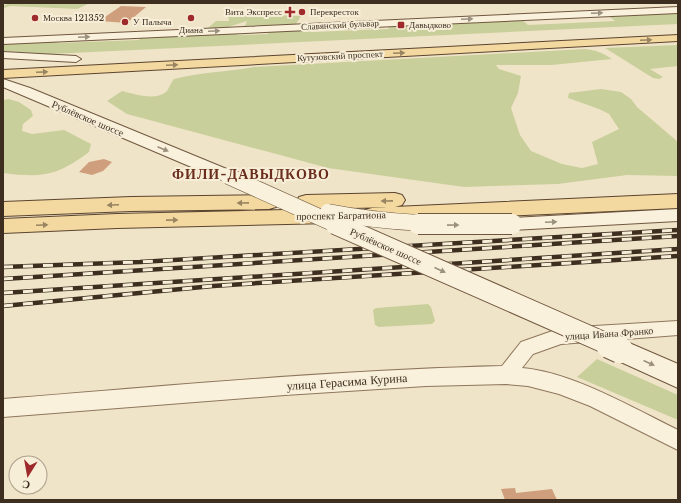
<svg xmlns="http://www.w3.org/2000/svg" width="681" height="503" font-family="'Libre Baskerville',serif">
	<rect width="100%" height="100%" fill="#f0e4c8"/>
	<path fill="#c9cf9b" d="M 9,3 L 16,4 L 90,3 L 77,9 L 11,6 L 3,8 L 3,6 Z
		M 678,12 L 678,24 L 50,54 L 3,51 L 3,43 L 59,40 L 57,43 L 139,40 L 140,37 L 237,32 L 237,35 L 268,34 L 269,31 L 310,29 L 311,32 L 389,29 L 387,25 L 521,19 L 528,25 L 615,21 L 607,15 Z
		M 249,14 L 301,16 L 296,24 L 245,26 L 247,21 L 228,27 L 208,28 L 216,21 L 229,21 L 228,15 L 242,16 Z
		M 678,45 L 678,66 L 650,69 L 663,77 L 659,79 L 653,78 L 605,48 Z
		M 585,49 C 596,50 603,53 612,59 L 552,65 L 496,65 L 499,69 L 521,76 L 518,93 L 511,108 L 520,135 L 531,151 L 562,164 L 582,168 L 598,164 L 592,142 L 619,129 L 609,114 L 599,109 L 568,98 L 569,93 L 601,89 L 621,92 L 631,99 L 637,107 L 678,142 L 678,176 L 627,175 L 558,184 L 464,187 L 328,168 L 127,114 L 107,101 L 122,91 C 135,94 154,101 166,92 C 169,89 171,82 174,79 C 200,72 227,72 254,67 Z
		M 9,99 L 19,102 L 31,110 L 33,116 L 23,124 L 22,131 L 32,134 L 64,130 L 91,144 L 89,152 C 57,176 42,178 3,173 L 3,100 Z
		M 428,304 L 431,307 L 435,321 L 432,324 L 379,327 L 375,325 L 373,310 L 376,308 Z
		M 597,359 L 678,395 L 678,420 L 577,377 Z"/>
	<path fill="#cf9f7d" d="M 121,6 L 146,7 L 127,23 L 99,21 Z
		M 104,159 L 112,162 L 103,171 L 92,175 L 79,172 L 89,162 Z
		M 515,488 L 516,493 L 552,489 L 557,500 L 505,500 L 501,489 Z"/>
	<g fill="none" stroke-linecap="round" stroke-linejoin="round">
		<g stroke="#8d765c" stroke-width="2">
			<path id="street" d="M 678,321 L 678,335 L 561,344 L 533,354 L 522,368 C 572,372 633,408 678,430 L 678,450 L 590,406 L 559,394 L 528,386 L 506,384 L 426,386 L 285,395 L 3,417 L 3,399 C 169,386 335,370 502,366 L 521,342 L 561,328 Z"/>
		</g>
		<g stroke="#6f573f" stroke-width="2">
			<path id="secondary" d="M 678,7 L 678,13 L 3,44 L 3,38 Z
				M 3,52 L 76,56 L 81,59 L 76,62 L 3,58 Z
				M 3,79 L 30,88 L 234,172 L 236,176 L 234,180 L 228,181 L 222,180 L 3,87 Z
				M 678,209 L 678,221 L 512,230 L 506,229 L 503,224 L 506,219 L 512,218 Z
				M 620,339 L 678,364 L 678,388 L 612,358 L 608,350 L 612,342 Z"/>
		</g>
		<g stroke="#5b4430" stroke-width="2">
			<path id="primary" d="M 678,35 L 678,41 L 3,78 L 3,70 Z
				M 395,193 L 402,195 L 405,200 L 402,205 L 395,207 L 306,209 L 299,207 L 296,202 L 299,197 L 306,195 Z
				M 678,194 L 678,208 L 372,222 L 365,220 L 362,215 L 365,210 L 372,208 Z
				M 269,195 L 276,197 L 279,202 L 276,207 L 269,209 L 131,211 L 3,216 L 3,202 L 131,197 Z
				M 330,209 L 337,211 L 340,216 L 337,221 L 330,223 L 117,228 L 3,233 L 3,219 L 117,214 Z"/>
		</g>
		<use href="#street" fill="#faf1dc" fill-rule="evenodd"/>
		<use href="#secondary" fill="#faf1dc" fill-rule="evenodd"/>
		<use href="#primary" fill="#f3d9a0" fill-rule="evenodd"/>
		<g stroke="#3d2e20" stroke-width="4.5">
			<path id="rail" d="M 3,267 L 140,262 L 678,230
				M 3,279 L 678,236
				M 3,293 L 678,249
				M 3,306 L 213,286 L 678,256"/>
		</g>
		<use href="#rail" stroke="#f7eed8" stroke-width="3" stroke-dasharray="10" stroke-linecap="butt"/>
		<g stroke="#6f573f" stroke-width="17" stroke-linecap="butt">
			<path id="secondary-bridge-far2" d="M 228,176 L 337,225
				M 328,212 C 389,224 450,225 512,224"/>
		</g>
		<g stroke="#6f573f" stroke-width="22" stroke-linecap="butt">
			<path id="secondary-bridge-far1" d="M 335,224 L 612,346
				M 418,224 L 512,224"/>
		</g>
		<g stroke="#6f573f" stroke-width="28" stroke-linecap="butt">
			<path id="secondary-bridge" d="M 609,345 L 620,350"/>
		</g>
		<use href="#secondary-bridge-far2" stroke="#faf1dc" stroke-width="16"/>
		<use href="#secondary-bridge-far1" stroke="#faf1dc" stroke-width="20"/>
		<use href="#secondary-bridge" stroke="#faf1dc" stroke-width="26"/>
	</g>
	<defs><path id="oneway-solid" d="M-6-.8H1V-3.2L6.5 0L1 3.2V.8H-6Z"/></defs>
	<g fill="#9c907e">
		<use href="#oneway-solid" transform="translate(597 13) rotate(-3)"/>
		<use href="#oneway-solid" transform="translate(467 19) rotate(-3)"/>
		<use href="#oneway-solid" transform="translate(214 31) rotate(-3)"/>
		<use href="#oneway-solid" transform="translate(84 37) rotate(-3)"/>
		<use href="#oneway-solid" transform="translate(163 149) rotate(23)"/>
		<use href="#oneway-solid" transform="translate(551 222) rotate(-3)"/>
		<use href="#oneway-solid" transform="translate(453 225) rotate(-1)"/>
		<use href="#oneway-solid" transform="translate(440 270) rotate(24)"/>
		<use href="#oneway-solid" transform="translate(649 363) rotate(24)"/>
	</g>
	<g fill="#988460">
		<use href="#oneway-solid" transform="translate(646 40) rotate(-3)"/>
		<use href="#oneway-solid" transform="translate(399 53) rotate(-3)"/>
		<use href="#oneway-solid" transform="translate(172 65) rotate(-3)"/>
		<use href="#oneway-solid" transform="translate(42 72) rotate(-3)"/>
		<use href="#oneway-solid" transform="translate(387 201) rotate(179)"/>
		<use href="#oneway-solid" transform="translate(243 203) rotate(179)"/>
		<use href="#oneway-solid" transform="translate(113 205) rotate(178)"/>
		<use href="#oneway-solid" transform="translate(172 220) rotate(-1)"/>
		<use href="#oneway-solid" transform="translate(42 225) rotate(-3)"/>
	</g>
	<g fill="#9e2a2b" stroke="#f7eed8" stroke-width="1.5">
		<path d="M288 6h4v4h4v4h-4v4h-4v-4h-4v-4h4z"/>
		<circle cx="302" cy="12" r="4"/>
		<circle cx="35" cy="18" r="4"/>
		<circle cx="191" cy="18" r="4"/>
		<circle cx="125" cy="22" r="4"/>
		<rect x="397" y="21" width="8" height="8" rx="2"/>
	</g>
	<g text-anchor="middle" stroke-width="4" stroke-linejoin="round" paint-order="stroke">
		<g font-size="9" fill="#3d2e20" stroke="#f7eed8" text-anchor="start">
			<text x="282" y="15" text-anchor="end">Вита Экспресс</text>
			<text x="310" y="15">Перекресток</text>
			<text x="43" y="21">Москва 121352</text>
			<text x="133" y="25">У Палыча</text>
			<text x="409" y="28">Давыдково</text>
			<text x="191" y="33" text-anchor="middle">Диана</text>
		</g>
		<g font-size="9" fill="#3d2e20" stroke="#f7eed8">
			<text transform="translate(340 25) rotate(-3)" y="3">Славянский бульвар</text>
			<text transform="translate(340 56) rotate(-3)" y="3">Кутузовский проспект</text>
		</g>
		<g font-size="10" fill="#3d2e20" stroke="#f7eed8">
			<text transform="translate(88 118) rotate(23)" y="4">Рублёвское шоссе</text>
			<text transform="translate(341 215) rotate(-1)" y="4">проспект Багратиона</text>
			<text transform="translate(386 246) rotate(24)" y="4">Рублёвское шоссе</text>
			<text transform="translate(609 333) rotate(-4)" y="4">улица Ивана Франко</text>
		</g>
		<g font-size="12" fill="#3d2e20" stroke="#f7eed8">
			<text transform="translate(347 382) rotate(-4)" y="4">улица Герасима Курина</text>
		</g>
		<g font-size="14" font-weight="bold" letter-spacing="1" fill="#6b2e1e" stroke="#f7eed8">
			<text x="251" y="179">ФИЛИ-ДАВЫДКОВО</text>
		</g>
	</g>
	<rect width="681" height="503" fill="none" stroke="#3d2e20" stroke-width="8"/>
	<g transform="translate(28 475) rotate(191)"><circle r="19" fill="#f7eed8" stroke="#ada18e"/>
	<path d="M0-3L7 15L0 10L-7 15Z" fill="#9e2a2b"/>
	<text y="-6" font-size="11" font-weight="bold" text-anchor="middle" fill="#3d2e20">С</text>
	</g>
</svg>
